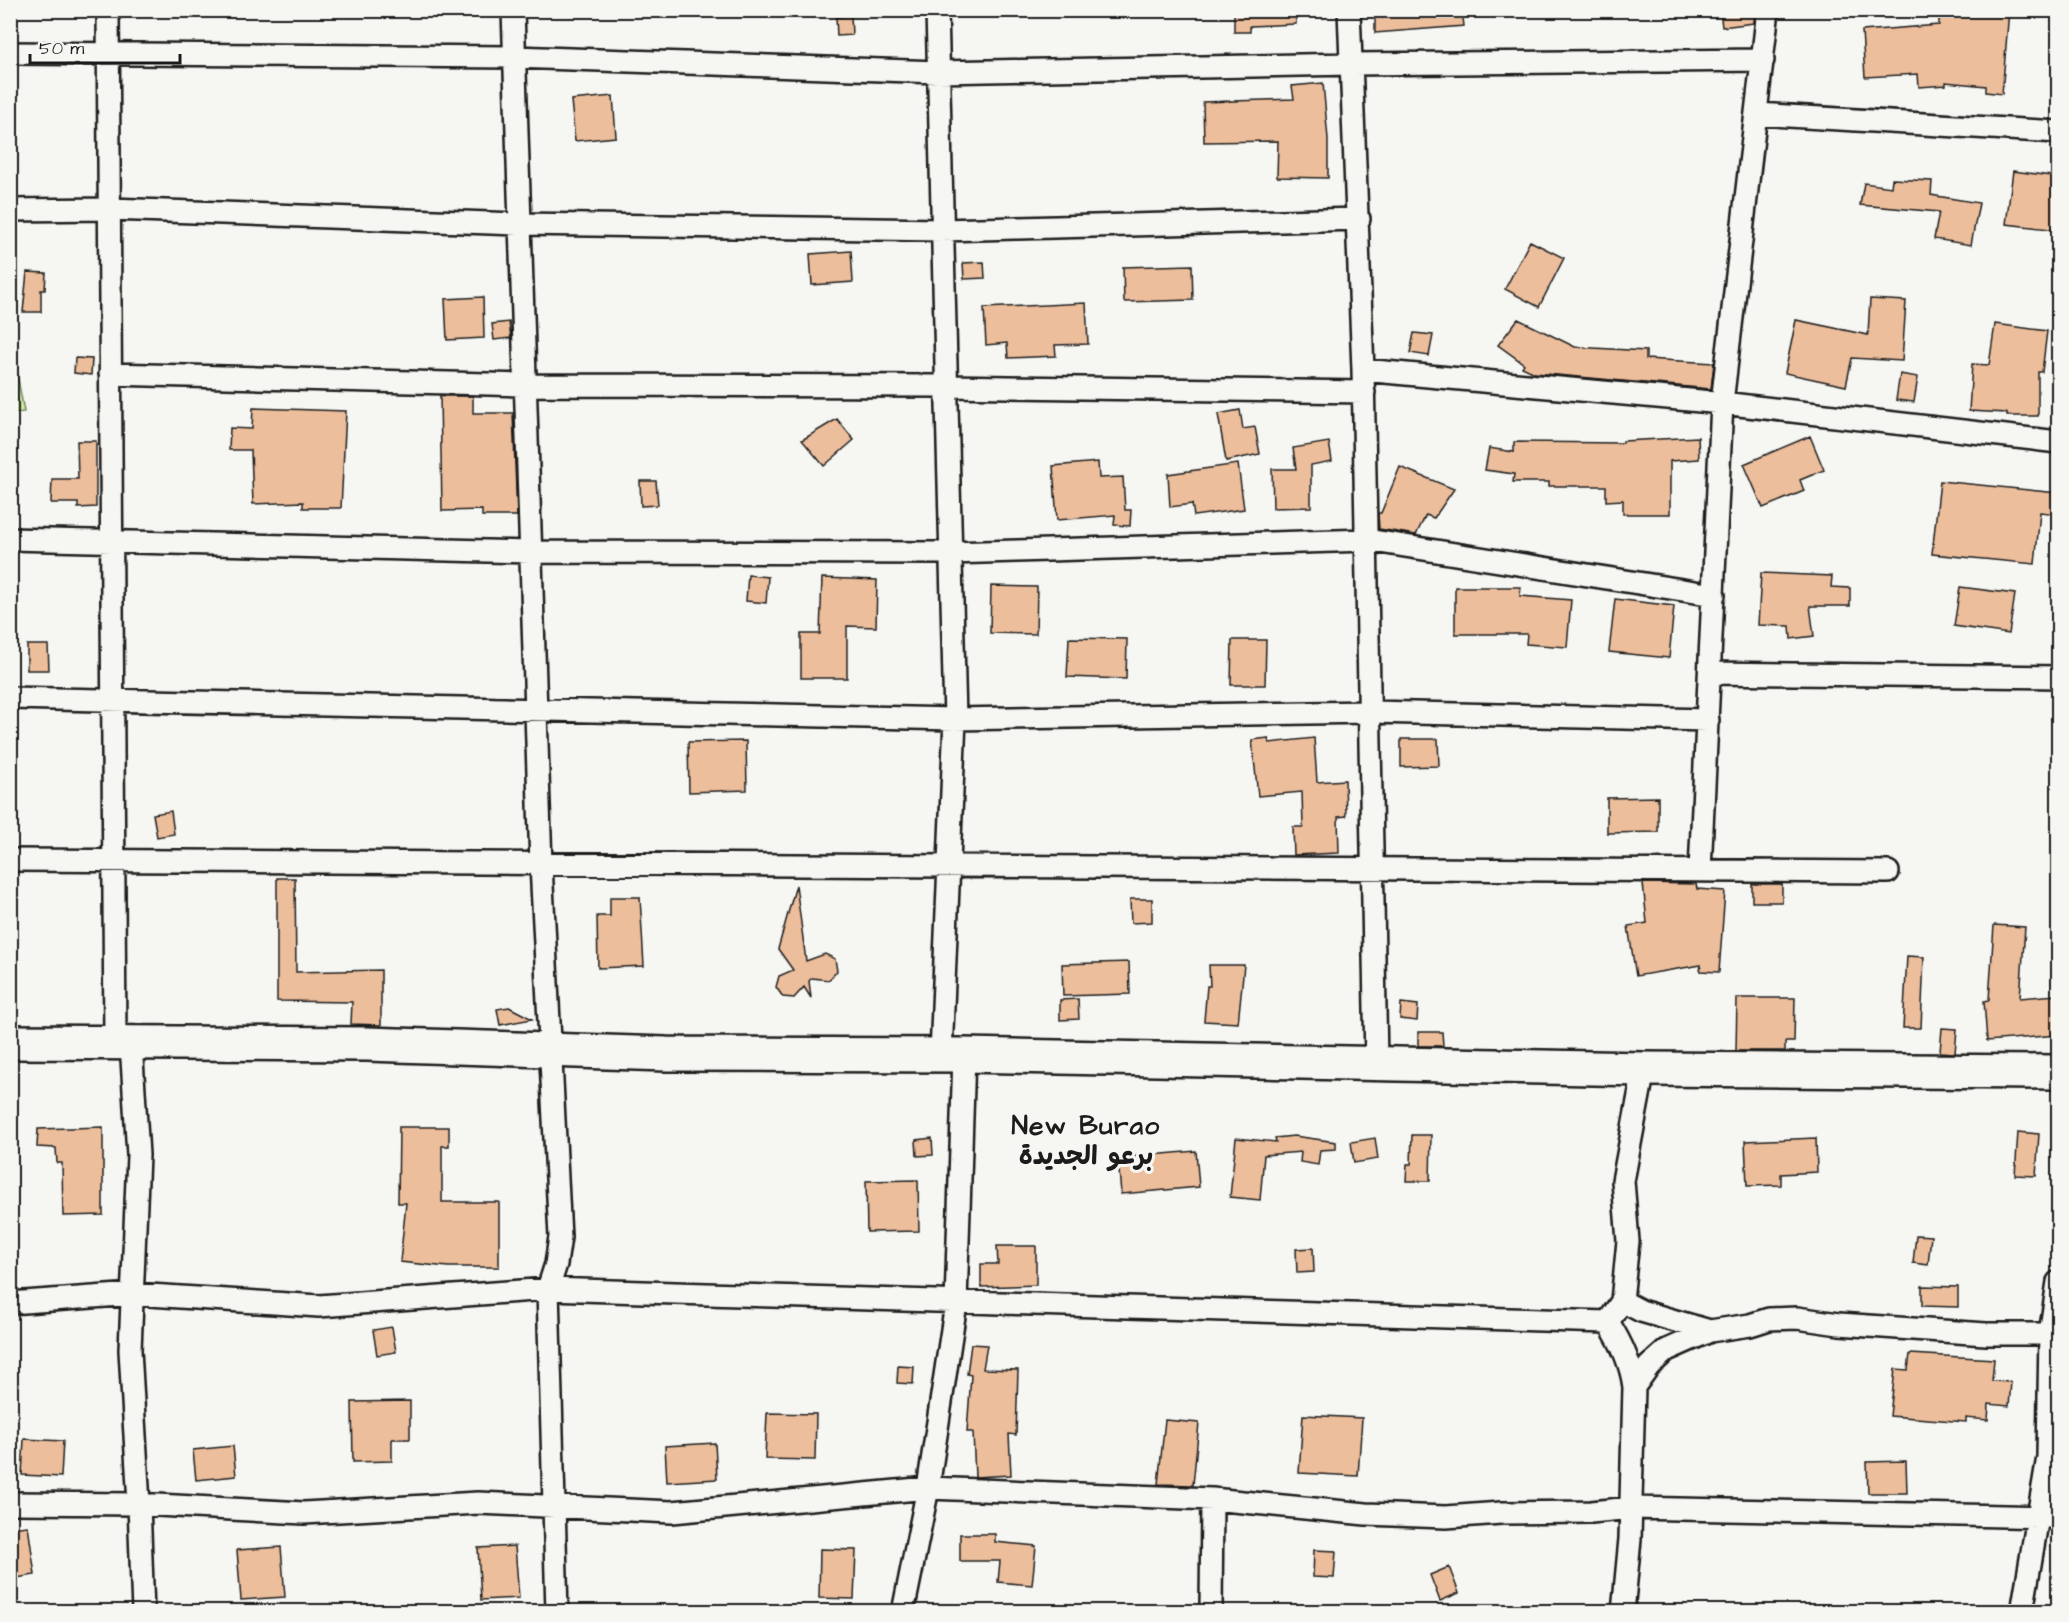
<svg xmlns="http://www.w3.org/2000/svg" width="2069" height="1622" font-family="'Architects Daughter','Playpen Sans Arabic',sans-serif">
	<rect width="100%" height="100%" fill="#f6f6f2"/>
	<filter id="ink" filterUnits="userSpaceOnUse"><feTurbulence type="fractalNoise" baseFrequency=".0167" numOctaves="2"/><feDisplacementMap in="SourceGraphic" scale="12" xChannelSelector="R" yChannelSelector="G"/><feConvolveMatrix kernelMatrix="1 2 1 2 8 2 1 2 1" color-interpolation-filters="sRGB"/></filter>
	<g filter="url(#ink)">
		<path fill="#cceba3" stroke="#748460" stroke-width="1.5" d="M 17,373 L 24,412 L 11,414 L 11,374 Z"/>
		<path fill="#ecbe9c" stroke="#1c1c1c" stroke-width="1.5" d="M 1234,10 L 1296,10 L 1296,24 L 1250,26 L 1250,32 L 1234,32 Z
			M 1375,10 L 1462,10 L 1464,26 L 1375,33 Z
			M 1720,10 L 1755,10 L 1754,23 L 1722,27 Z
			M 1965,10 L 2009,10 L 2002,94 L 1986,92 L 1986,86 L 1946,82 L 1946,85 L 1919,87 L 1918,74 L 1865,77 L 1862,31 L 1939,25 L 1939,14 L 1965,13 Z
			M 851,16 L 852,35 L 837,36 L 836,17 Z
			M 1323,83 L 1328,139 L 1328,178 L 1277,177 L 1278,141 L 1204,142 L 1203,102 L 1294,99 L 1292,86 Z
			M 613,96 L 616,137 L 575,141 L 571,100 Z
			M 2013,171 L 2058,177 L 2058,230 L 2006,224 Z
			M 1892,179 L 1932,181 L 1931,195 L 1979,203 L 1971,245 L 1934,239 L 1939,212 L 1860,205 L 1864,183 L 1891,187 Z
			M 1530,241 L 1564,258 L 1539,307 L 1505,289 Z
			M 851,251 L 853,282 L 812,285 L 810,254 Z
			M 984,262 L 985,278 L 964,279 L 963,263 Z
			M 1192,265 L 1193,300 L 1124,302 L 1123,267 Z
			M 27,272 L 46,273 L 45,290 L 41,290 L 41,312 L 23,312 Z
			M 483,297 L 484,338 L 447,340 L 445,299 Z
			M 1870,299 L 1906,301 L 1902,361 L 1852,358 L 1846,386 L 1785,373 L 1796,320 L 1868,335 Z
			M 1086,303 L 1088,344 L 1055,345 L 1056,356 L 1008,358 L 1007,343 L 986,345 L 984,308 Z
			M 1518,319 L 1575,347 L 1646,351 L 1646,359 L 1714,363 L 1711,389 L 1535,373 L 1522,367 L 1524,364 L 1498,345 Z
			M 509,322 L 511,338 L 494,340 L 492,324 Z
			M 1995,324 L 2047,331 L 2042,372 L 2038,372 L 2038,416 L 2007,416 L 2007,413 L 1969,411 L 1972,364 L 1989,365 Z
			M 1414,333 L 1433,335 L 1429,356 L 1410,353 Z
			M 75,358 L 92,359 L 91,375 L 74,373 Z
			M 1900,374 L 1918,377 L 1914,402 L 1896,400 Z
			M 440,396 L 473,396 L 473,413 L 513,413 L 517,516 L 482,516 L 482,510 L 442,511 Z
			M 253,408 L 346,411 L 341,508 L 303,508 L 303,502 L 253,504 L 251,450 L 229,450 L 230,428 L 252,429 Z
			M 1240,410 L 1243,429 L 1255,427 L 1260,454 L 1226,461 L 1218,414 Z
			M 837,419 L 854,440 L 824,466 L 802,440 Z
			M 1810,436 L 1824,470 L 1800,480 L 1804,491 L 1763,508 L 1744,464 Z
			M 1698,437 L 1699,459 L 1670,461 L 1670,514 L 1623,514 L 1623,500 L 1606,501 L 1606,486 L 1549,486 L 1549,482 L 1513,482 L 1514,474 L 1485,470 L 1489,448 L 1514,452 L 1514,442 L 1623,443 L 1623,441 Z
			M 77,441 L 96,441 L 96,507 L 78,508 L 78,503 L 51,503 L 52,479 L 78,479 Z
			M 1329,442 L 1332,461 L 1311,465 L 1311,507 L 1273,508 L 1272,469 L 1296,469 L 1293,448 Z
			M 1098,462 L 1099,478 L 1123,477 L 1125,510 L 1131,510 L 1130,526 L 1114,525 L 1115,515 L 1057,520 L 1053,466 Z
			M 1238,464 L 1244,509 L 1194,516 L 1192,504 L 1170,507 L 1168,474 Z
			M 1400,467 L 1454,489 L 1434,518 L 1426,515 L 1416,535 L 1379,529 L 1378,513 L 1381,513 Z
			M 640,481 L 656,481 L 658,505 L 641,506 Z
			M 1940,481 L 2058,493 L 2058,514 L 2040,512 L 2035,564 L 1932,554 Z
			M 1761,573 L 1832,576 L 1831,587 L 1850,588 L 1850,606 L 1810,606 L 1814,636 L 1791,639 L 1790,626 L 1758,625 Z
			M 748,575 L 768,577 L 766,603 L 746,601 Z
			M 822,578 L 877,580 L 876,627 L 847,626 L 847,678 L 801,678 L 801,634 L 820,634 Z
			M 991,586 L 1037,587 L 1036,634 L 990,633 Z
			M 1455,587 L 1521,587 L 1520,596 L 1571,600 L 1567,647 L 1526,644 L 1527,634 L 1455,634 Z
			M 1960,587 L 2015,594 L 2009,634 L 1954,626 Z
			M 1615,599 L 1674,606 L 1669,658 L 1609,652 Z
			M 1069,638 L 1127,639 L 1126,679 L 1067,677 Z
			M 1232,640 L 1266,640 L 1265,685 L 1231,685 Z
			M 27,645 L 48,645 L 49,670 L 27,670 Z
			M 1268,738 L 1269,743 L 1314,738 L 1317,782 L 1345,780 L 1346,816 L 1338,817 L 1339,853 L 1294,855 L 1293,827 L 1303,827 L 1302,792 L 1258,796 L 1252,740 Z
			M 1401,739 L 1438,739 L 1439,766 L 1401,767 Z
			M 746,741 L 747,790 L 689,792 L 688,742 Z
			M 1658,797 L 1658,832 L 1607,833 L 1607,798 Z
			M 171,811 L 174,834 L 157,837 L 153,814 Z
			M 277,878 L 295,878 L 296,972 L 381,970 L 381,1025 L 351,1024 L 352,1002 L 277,1001 Z
			M 1643,883 L 1696,884 L 1697,889 L 1725,891 L 1719,972 L 1700,971 L 1701,965 L 1636,976 L 1628,926 L 1647,923 Z
			M 1752,884 L 1782,884 L 1782,902 L 1752,902 Z
			M 796,885 L 806,961 L 825,954 L 835,959 L 837,971 L 829,980 L 812,978 L 809,981 L 811,998 L 804,987 L 794,998 L 783,997 L 776,987 L 779,976 L 793,970 L 778,949 Z
			M 610,897 L 640,897 L 644,966 L 598,968 L 597,916 L 610,916 Z
			M 1130,899 L 1152,899 L 1152,922 L 1131,923 Z
			M 1994,925 L 2025,927 L 2020,998 L 2057,995 L 2058,1035 L 1987,1041 L 1984,1001 L 1989,1000 Z
			M 1907,956 L 1924,957 L 1921,1028 L 1903,1028 Z
			M 1129,962 L 1130,994 L 1063,996 L 1062,964 Z
			M 1209,965 L 1244,965 L 1238,1023 L 1204,1021 L 1207,986 L 1210,986 Z
			M 1737,998 L 1795,998 L 1794,1042 L 1785,1042 L 1785,1051 L 1736,1051 Z
			M 1078,999 L 1079,1019 L 1060,1020 L 1060,1000 Z
			M 1401,1003 L 1418,1005 L 1417,1021 L 1400,1019 Z
			M 509,1007 L 532,1019 L 500,1025 L 497,1009 Z
			M 1942,1028 L 1957,1029 L 1955,1053 L 1940,1052 Z
			M 1418,1032 L 1442,1032 L 1443,1046 L 1418,1046 Z
			M 103,1127 L 103,1215 L 63,1216 L 62,1163 L 57,1163 L 56,1148 L 37,1147 L 38,1129 Z
			M 399,1127 L 449,1127 L 449,1146 L 442,1146 L 442,1202 L 499,1202 L 499,1267 L 448,1267 L 400,1262 L 406,1203 L 398,1203 Z
			M 2018,1132 L 2039,1134 L 2036,1176 L 2015,1175 Z
			M 1412,1135 L 1431,1135 L 1430,1181 L 1406,1181 L 1407,1164 L 1411,1164 Z
			M 1294,1136 L 1336,1142 L 1336,1149 L 1320,1150 L 1318,1165 L 1300,1162 L 1301,1152 L 1264,1155 L 1260,1200 L 1230,1197 L 1236,1138 L 1276,1142 L 1275,1138 Z
			M 932,1138 L 933,1155 L 917,1156 L 916,1140 Z
			M 1375,1138 L 1378,1159 L 1354,1163 L 1351,1142 Z
			M 1816,1138 L 1817,1172 L 1781,1174 L 1781,1185 L 1747,1186 L 1745,1141 Z
			M 1196,1151 L 1199,1187 L 1121,1194 L 1118,1158 Z
			M 918,1180 L 919,1231 L 867,1232 L 866,1181 Z
			M 1916,1235 L 1931,1236 L 1928,1265 L 1913,1263 Z
			M 997,1246 L 1036,1246 L 1036,1285 L 981,1287 L 981,1264 L 998,1264 Z
			M 1313,1248 L 1314,1272 L 1297,1273 L 1296,1249 Z
			M 1922,1286 L 1958,1287 L 1958,1307 L 1922,1306 Z
			M 392,1327 L 396,1352 L 377,1355 L 373,1330 Z
			M 971,1344 L 987,1345 L 983,1369 L 1018,1370 L 1016,1435 L 1009,1434 L 1011,1475 L 975,1477 L 973,1432 L 967,1432 L 971,1375 L 967,1374 Z
			M 1910,1354 L 1994,1359 L 1992,1381 L 2011,1382 L 2009,1406 L 1989,1404 L 1988,1420 L 1966,1418 L 1966,1422 L 1890,1416 L 1895,1369 L 1908,1370 Z
			M 898,1366 L 914,1367 L 913,1384 L 897,1383 Z
			M 410,1401 L 410,1439 L 392,1439 L 392,1461 L 353,1462 L 352,1402 Z
			M 767,1413 L 816,1414 L 815,1460 L 765,1459 Z
			M 1303,1415 L 1362,1418 L 1358,1476 L 1299,1473 Z
			M 1165,1420 L 1199,1423 L 1193,1485 L 1158,1484 Z
			M 24,1439 L 63,1441 L 61,1477 L 22,1475 Z
			M 715,1443 L 717,1479 L 667,1482 L 665,1446 Z
			M 233,1446 L 236,1476 L 196,1480 L 193,1450 Z
			M 1906,1461 L 1907,1493 L 1868,1493 L 1867,1462 Z
			M 28,1526 L 35,1575 L 10,1579 L 10,1528 Z
			M 960,1534 L 995,1534 L 995,1542 L 1036,1546 L 1032,1585 L 998,1582 L 1000,1561 L 960,1561 Z
			M 515,1546 L 519,1598 L 481,1600 L 478,1548 Z
			M 281,1547 L 285,1597 L 241,1600 L 237,1550 Z
			M 820,1549 L 856,1550 L 854,1599 L 819,1598 Z
			M 1314,1550 L 1336,1551 L 1334,1578 L 1313,1577 Z
			M 1449,1567 L 1459,1593 L 1440,1601 L 1430,1575 Z"/>
		<g fill="none" stroke-linecap="round" stroke-linejoin="round">
			<g stroke="#1c1c1c" stroke-width="26">
				<path id="minor" d="M 108,10 L 115,1043
					M 513,10 L 541,865 L 560,1237 L 556,1264 L 548,1289 L 557,1612
					M 937,10 L 955,719 L 941,1055
					M 1349,10 L 1363,370 L 1376,1062
					M 10,53 L 514,57 L 938,72 L 1352,64 L 1763,60
					M 1756,114 L 2058,132
					M 10,210 L 110,209 L 519,224 L 942,230 L 1359,219
					M 1363,370 L 1722,403 L 2058,442
					M 110,374 L 523,385 L 946,386 L 1364,392
					M 10,539 L 530,552 L 950,553 L 1367,540 L 1714,595
					M 1711,673 L 2058,677
					M 10,698 L 955,719 L 1371,712 L 1708,720
					M 10,860 L 1888,872
					M 1700,871 L 1722,403 L 1768,10
					M 1622,1301 L 1641,1311 L 1710,1331
					M 10,1303 L 134,1294 L 319,1306 L 548,1289 L 1608,1322
					M 1634,1387 L 1649,1366 L 1667,1350 L 1710,1331 L 1750,1325 L 1769,1319 L 1797,1318 L 1839,1324 L 1986,1334 L 2050,1334
					M 10,1503 L 139,1504 L 130,1350 L 138,1155 L 131,1043
					M 143,1612 L 139,1504 L 304,1513 L 478,1503 L 672,1512 L 928,1488 L 1212,1499 L 1366,1514 L 1446,1517 L 1501,1513 L 1591,1512 L 1631,1508 L 2058,1517
					M 903,1612 L 928,1488 L 956,1303 L 964,1055
					M 1211,1612 L 1212,1499
					M 1623,1612 L 1630,1539 L 1634,1387 C 1631,1363 1621,1342 1608,1322 L 1622,1301 L 1628,1241 L 1623,1181 L 1644,1069
					M 2022,1612 L 2048,1457 L 2050,1334 L 2058,1282"/>
			</g>
			<g stroke="#1c1c1c" stroke-width="38">
				<path id="trunk" d="M 10,1042 L 367,1044 L 666,1054 L 964,1055 L 1644,1069 L 2058,1072"/>
			</g>
			<use href="#minor" stroke="#f6f6f2" stroke-width="21"/>
			<use href="#trunk" stroke="#f6f6f2" stroke-width="33"/>
		</g>
	</g>
	<g text-anchor="middle" stroke-width="6" stroke-linejoin="round" paint-order="stroke">
		<g font-size="26" font-weight="bold" letter-spacing="1.5" fill="#1c1c1c" stroke="#f6f6f2">
			<text x="1086" y="1134">New Burao<tspan x="1086" dy="30">برعو الجديدة</tspan></text>
		</g>
	</g>
	<rect width="2069" height="1622" fill="none" stroke="#f6f6f2" stroke-width="36"/>
	<rect x="18" y="18" width="2033" height="1586" fill="none" stroke="#1c1c1c" stroke-width="2" filter="url(#ink)"/>
	<path d="M30 54v9h150v-9" fill="none" stroke="#1c1c1c" stroke-width="3"/>
	<text x="39" y="54" font-size="18" fill="#1c1c1c" stroke="#f6f6f2" stroke-width="4.5" paint-order="stroke">50 m</text>
</svg>
